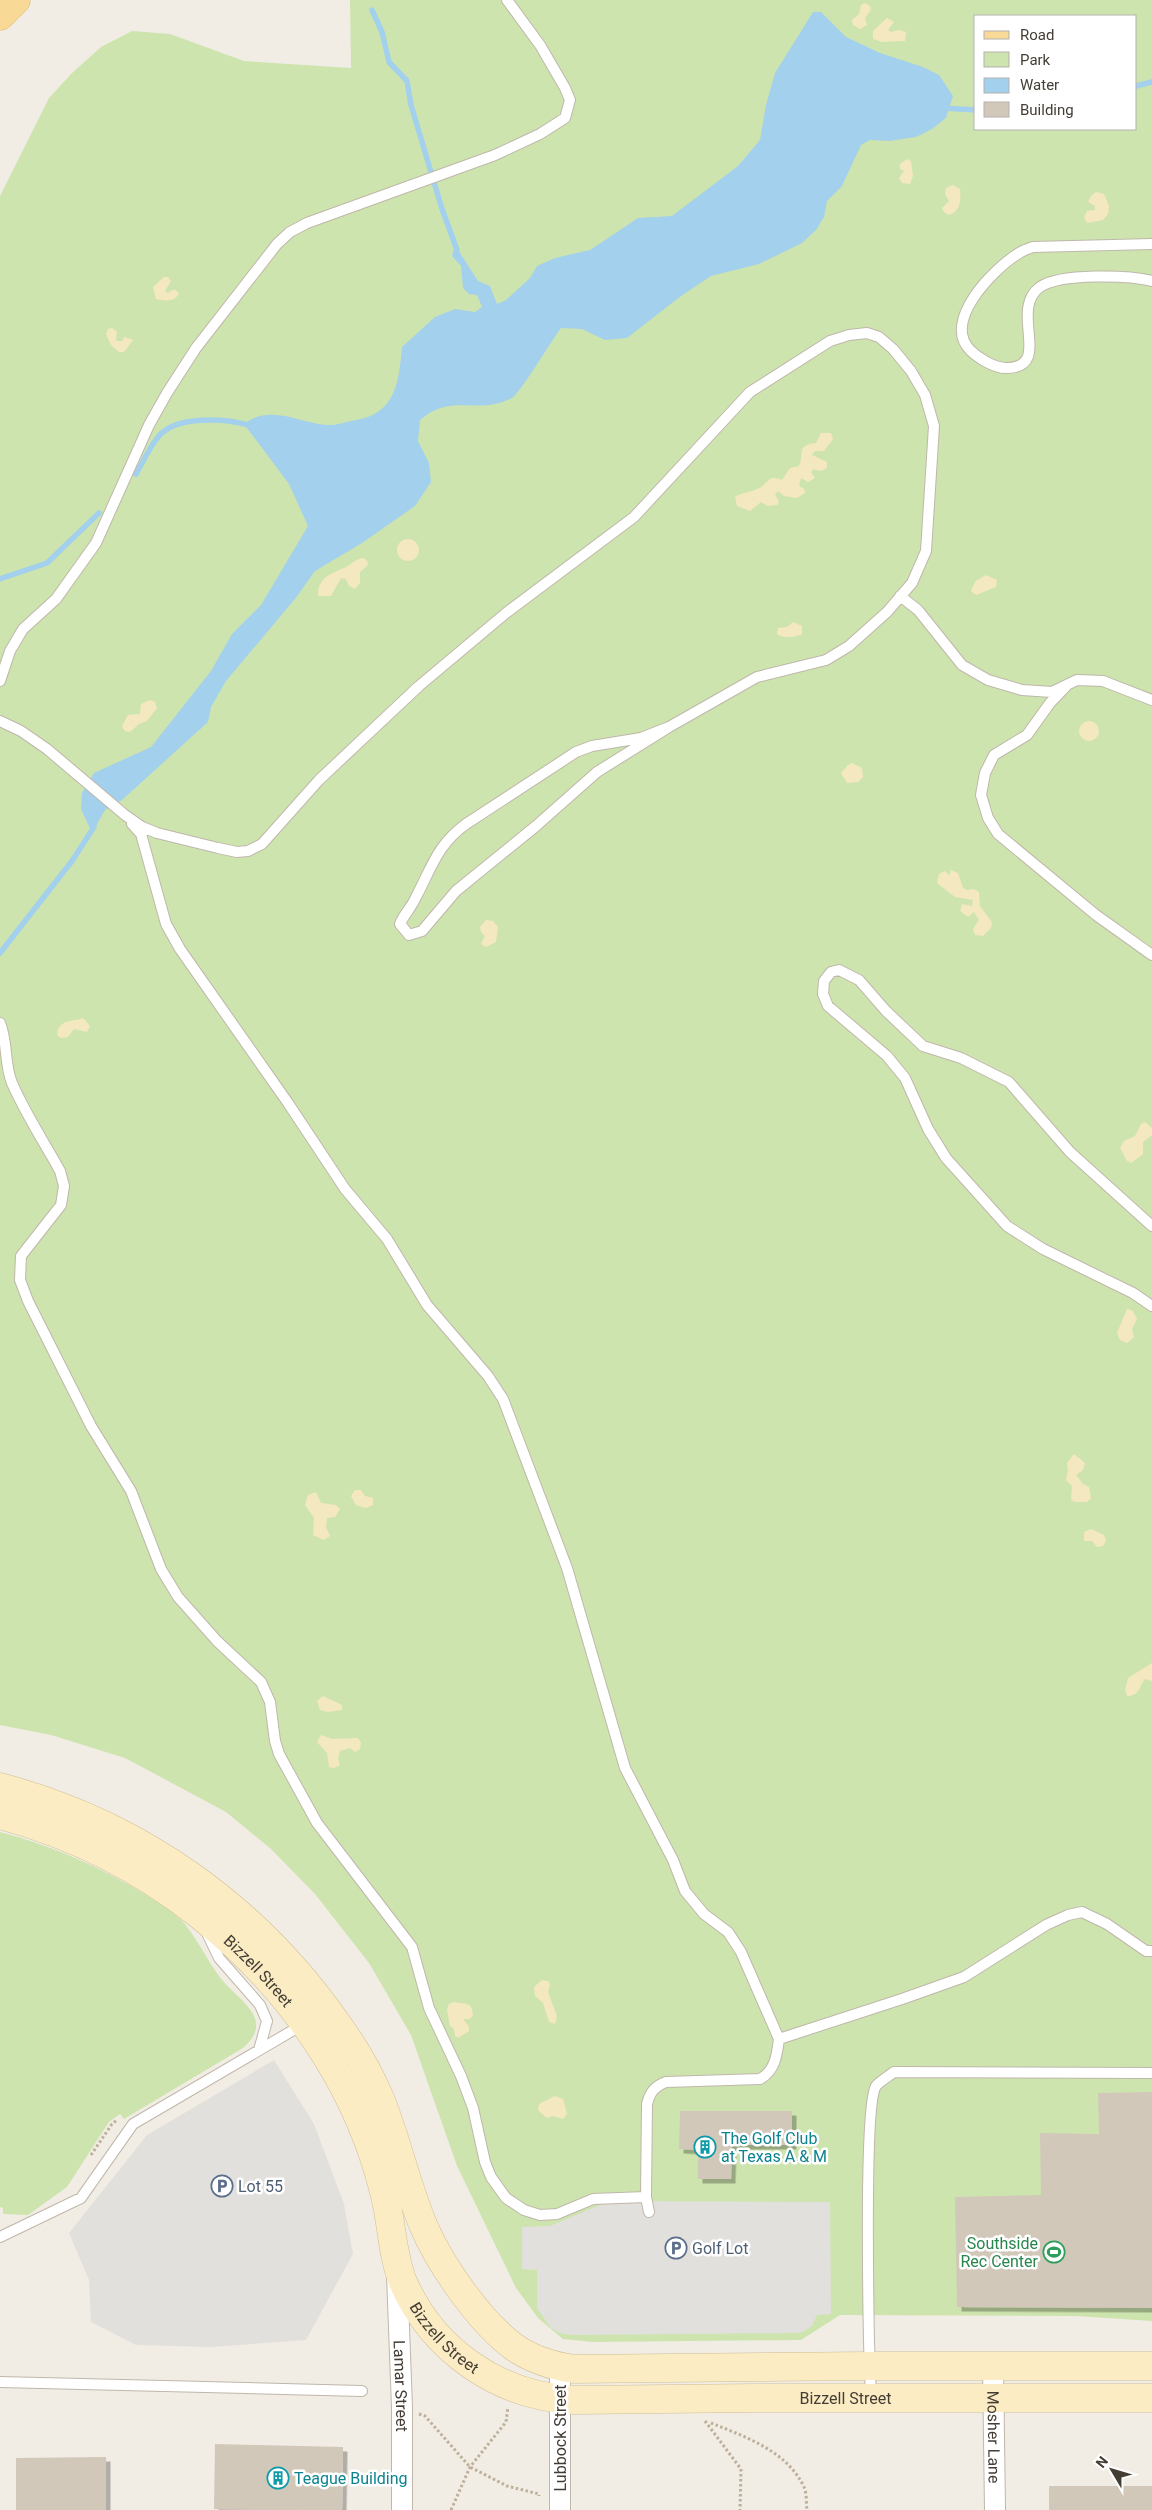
<svg xmlns="http://www.w3.org/2000/svg" width="1152" height="2510" font-family="Roboto,sans-serif">
	<defs>
		<filter id="shadow"><feDropShadow dx="4.5" dy="4.5" stdDeviation="0" flood-color="#0004"/></filter>
	</defs>
	<rect width="100%" height="100%" fill="#f1ede4"/>
	<path fill="#cee4af" fill-rule="evenodd" d="M 350,0 L 1152,0 L 1152,2321 L 1076,2316 L 840,2315 L 801,2340 L 593,2342 L 563,2339 L 538,2318 L 516,2288 L 457,2166 L 411,2035 L 369,1963 L 315,1894 L 271,1849 L 226,1812 L 125,1758 L 51,1735 L 0,1725 L 0,196 L 49,98 L 71,74 L 101,47 L 132,31 L 170,34 L 244,61 L 351,68 ZM 976,16 L 1136,16 L 1136,129 L 976,129 Z
		M 0,1832 C 51,1845 101,1867 146,1895 C 157,1902 170,1909 180,1919 C 195,1933 208,1963 223,1981 C 241,2002 275,2020 243,2048 L 124,2119 L 120,2114 L 109,2122 L 67,2187 L 28,2215 L 3,2214 L 3,2208 L 0,2207 Z"/>
	<path fill="#f4e8c1" d="M 865,3 L 870,6 L 871,10 L 865,18 L 867,25 L 860,29 L 853,25 L 852,20 L 859,14 L 861,5 Z
		M 887,18 L 894,22 L 888,30 L 891,32 L 899,30 L 906,32 L 905,41 L 882,42 L 873,39 L 873,31 Z
		M 907,159 L 911,161 L 913,176 L 910,184 L 902,183 L 899,178 L 904,171 L 900,169 L 900,164 Z
		M 953,185 L 960,189 C 961,199 961,211 949,215 L 944,212 L 942,208 L 949,201 L 945,194 L 946,188 Z
		M 1096,192 L 1104,194 L 1109,206 L 1108,214 L 1103,220 L 1087,223 L 1084,217 L 1087,211 L 1095,210 L 1095,206 L 1088,202 L 1091,196 Z
		M 164,277 L 168,277 L 171,281 L 165,291 L 168,293 L 172,290 L 176,290 L 179,294 C 174,302 165,301 156,299 L 153,287 Z
		M 112,328 L 117,332 L 116,339 L 117,341 L 123,341 L 124,337 L 133,340 L 124,352 L 119,352 L 111,345 L 106,334 L 108,329 Z
		M 821,433 L 831,433 L 833,439 L 824,451 L 815,451 L 812,455 L 827,462 L 827,468 L 821,471 L 813,469 L 811,472 L 815,478 L 808,482 L 801,478 L 799,486 L 804,489 L 805,493 L 797,498 L 784,496 L 778,491 L 775,494 L 779,502 L 777,505 L 768,506 L 761,502 L 750,511 L 737,506 L 735,497 L 738,495 C 742,494 759,489 761,487 C 771,480 768,475 782,480 L 790,468 L 799,466 C 805,455 795,445 816,443 Z
		M397 550a11 11 0 1 1 22 0a11 11 0 1 1-22 0Z
		M 363,558 L 367,561 L 368,565 L 360,572 L 360,583 L 355,589 L 349,586 L 346,579 L 341,578 L 331,596 L 318,596 C 317,577 333,573 346,567 C 352,564 355,559 363,558 Z
		M 986,575 L 997,580 L 996,587 L 976,595 L 971,591 C 977,577 975,582 986,575 Z
		M 793,622 L 802,626 L 802,634 C 796,637 783,639 777,634 L 778,628 L 787,627 Z
		M 150,700 L 155,702 L 157,708 L 147,721 L 139,724 L 130,732 L 125,731 L 122,726 L 128,715 L 140,714 L 141,704 Z
		M1079 731a10 10 0 1 1 20 0a10 10 0 1 1-20 0Z
		M 852,763 L 862,768 L 863,777 L 858,782 L 847,783 L 841,773 L 848,765 Z
		M 951,870 L 958,873 L 963,888 L 967,890 L 973,889 L 979,892 L 980,906 L 992,922 L 991,928 L 983,936 L 975,935 L 973,929 L 979,920 L 974,912 L 968,917 L 960,911 L 962,904 L 972,906 L 973,900 L 955,897 L 937,883 L 939,874 L 945,871 L 949,875 Z
		M 486,920 L 493,921 L 498,927 L 496,942 L 486,947 L 481,944 L 485,936 L 481,932 L 480,927 Z
		M 83,1018 L 90,1026 L 87,1032 L 74,1029 L 68,1037 L 61,1038 L 57,1035 C 58,1019 72,1022 83,1018 Z
		M 1145,1122 L 1152,1128 L 1152,1135 L 1143,1142 L 1143,1154 L 1131,1163 L 1127,1161 L 1120,1148 L 1124,1141 L 1135,1136 L 1141,1124 Z
		M 1127,1309 L 1132,1310 L 1137,1319 L 1132,1329 L 1134,1337 L 1127,1343 L 1120,1340 L 1117,1333 Z
		M 1074,1454 L 1085,1463 L 1083,1470 L 1076,1475 L 1083,1484 L 1089,1487 L 1091,1498 L 1087,1502 L 1075,1502 L 1071,1500 L 1072,1486 L 1066,1480 L 1068,1470 L 1067,1463 Z
		M 355,1490 L 361,1490 L 365,1496 L 373,1498 L 373,1505 L 366,1508 L 356,1505 L 351,1496 Z
		M 316,1492 L 321,1503 L 336,1505 L 340,1509 L 335,1517 L 327,1518 L 326,1527 L 330,1536 L 324,1540 L 313,1535 L 314,1518 L 305,1505 L 308,1495 Z
		M 1091,1529 L 1104,1535 L 1106,1540 L 1103,1546 L 1097,1547 L 1092,1541 L 1084,1541 L 1084,1532 Z
		M 1152,1663 L 1152,1681 L 1145,1679 C 1139,1686 1140,1696 1127,1696 L 1125,1690 L 1128,1678 Z
		M 323,1696 L 342,1705 L 342,1710 L 328,1712 L 320,1710 L 317,1701 Z
		M 321,1735 L 332,1739 L 358,1738 L 361,1743 L 360,1749 L 355,1752 L 350,1748 L 340,1751 L 338,1758 L 340,1765 L 334,1768 L 329,1767 L 327,1753 L 317,1742 Z
		M 542,1980 L 548,1981 L 550,1984 L 548,1992 L 557,2016 L 555,2024 L 549,2022 L 543,2003 L 535,1996 L 534,1987 Z
		M 454,2002 C 464,2005 472,2000 473,2015 L 470,2019 L 463,2019 L 469,2027 L 469,2031 L 458,2038 L 455,2036 L 454,2029 L 450,2026 L 447,2010 L 449,2004 Z
		M 555,2096 L 563,2099 L 567,2114 L 563,2119 L 553,2116 L 547,2118 L 538,2110 L 539,2104 Z"/>
	<path fill="#e2e0dc" d="M 274,2060 L 314,2124 L 344,2204 L 353,2254 L 306,2340 L 211,2347 L 136,2345 L 91,2322 L 89,2280 L 69,2233 L 147,2135 Z
		M 610,2201 L 830,2202 L 831,2314 L 817,2315 L 812,2326 L 803,2332 L 794,2333 L 573,2335 L 560,2333 L 551,2328 L 537,2308 L 537,2270 L 522,2269 L 522,2227 L 550,2226 Z"/>
	<path fill="#a3d0ec" d="M 813,12 L 821,12 L 846,37 L 880,53 L 923,67 L 939,75 L 953,96 L 946,118 L 932,129 L 916,137 L 889,141 L 870,140 L 861,145 L 842,186 L 827,201 L 824,217 L 816,230 L 802,243 L 759,264 L 711,276 L 681,296 L 627,338 L 605,340 L 582,329 L 561,328 C 552,340 520,393 512,398 C 478,416 452,392 420,420 L 418,441 L 429,463 L 431,482 L 415,506 L 362,543 L 315,571 L 295,599 L 226,681 L 211,707 L 208,722 L 122,800 L 105,810 L 92,833 L 81,809 L 82,793 L 94,773 L 151,747 L 211,671 L 232,634 L 261,605 L 308,526 L 289,484 L 244,424 C 272,402 303,426 333,425 C 341,424 349,421 356,420 C 396,414 399,380 402,347 L 435,317 L 455,309 L 475,312 L 482,307 L 477,295 L 469,294 L 463,288 L 461,266 L 452,256 L 455,245 L 478,281 L 490,286 L 497,304 L 506,300 L 530,278 L 537,266 L 555,258 L 590,250 L 638,218 L 672,216 L 738,166 L 760,140 L 766,105 L 775,73 Z"/>
	<g fill="none" stroke-linecap="round" stroke-linejoin="round">
		<path stroke="#a3d0ec" stroke-width="5.5" d="M 372,10 L 382,32 L 389,62 L 407,81 L 411,105 L 442,209 L 457,250
			M 1136,86 L 1152,82
			M 943,108 L 976,110
			M 136,474 C 143,462 149,448 158,437 C 175,415 227,418 251,426
			M 0,579 L 47,563 L 99,513
			M 0,953 L 72,861 L 94,827"/>
	</g>
	<path fill="#d2c8ba" filter="url(#shadow)" d="M 1152,2092 L 1152,2308 L 957,2307 L 955,2197 L 1041,2195 L 1040,2133 L 1099,2134 L 1098,2093 Z
		M 680,2111 L 792,2111 L 792,2145 L 732,2145 L 731,2179 L 698,2179 L 698,2150 L 679,2149 Z
		M 215,2444 L 343,2447 L 342,2510 L 214,2509 Z
		M 106,2457 L 106,2510 L 16,2510 L 16,2458 Z
		M 1049,2486 L 1152,2486 L 1152,2510 L 1049,2510 Z"/>
	<g fill="none" stroke-linecap="round" stroke-linejoin="round">
		<g stroke="#bfb7aa" stroke-width="12">
			<path id="lane" d="M 1152,244 L 1033,247 C 1027,249 1021,251 1016,255 C 993,270 942,321 970,350 C 978,358 994,368 1006,368 C 1054,368 1008,310 1040,287 C 1060,273 1129,275 1152,281
				M 900,596 L 918,610 L 962,665 L 988,680 L 1022,690 L 1052,692 L 1077,680 L 1103,681 L 1152,700
				M 0,681 L 10,651 L 23,629 L 56,599 L 96,543 L 149,425 L 167,393 L 196,348 L 277,244 L 290,232 L 307,223 L 495,155 L 540,134 L 565,118 L 570,100 L 565,88 L 540,45 L 507,0
				M 1068,684 L 1050,703 L 1027,735 L 994,755 L 985,773 L 981,795 L 988,818 L 998,834 L 1096,915 L 1152,955
				M 0,721 L 21,731 L 47,749 L 125,815 L 142,827 L 157,833 L 218,848 L 237,852 L 248,851 L 262,844 L 319,780 L 419,686 L 506,613 L 634,517 L 750,392 L 830,341 L 849,335 L 867,333 L 879,337 L 893,349 L 911,371 L 925,395 L 934,426 L 926,551 L 912,583 L 887,612 L 849,646 L 826,660 L 757,677 L 669,727 L 641,738 L 592,746 L 576,752 L 466,824 C 437,845 432,867 416,897 C 412,907 404,914 400,924 L 409,935 L 422,931 L 456,891 L 536,826 L 597,772 L 669,727
				M 132,824 L 141,834 L 166,924 L 180,949 L 288,1103 L 345,1189 L 387,1239 L 427,1305 L 488,1376 L 503,1399 L 567,1568 L 625,1768 L 673,1860 L 685,1891 L 704,1914 L 728,1932 L 741,1952 L 779,2039
				M 0,1023 C 8,1042 4,1064 12,1083 C 25,1113 44,1142 60,1171 L 64,1186 L 61,1205 L 21,1256 L 20,1280 L 28,1301 L 91,1426 L 131,1491 L 161,1569 L 178,1597 L 217,1641 L 261,1682 L 270,1702 L 275,1741 L 279,1754 L 317,1823 L 412,1947 L 429,2008 L 461,2076 L 473,2108 L 485,2162 L 491,2177 L 506,2198 L 524,2210 L 540,2215 L 557,2214 L 593,2199 L 646,2197 L 647,2104 C 650,2092 655,2086 666,2082 L 760,2079 C 775,2071 777,2055 779,2039 L 902,1999 L 964,1977 L 1046,1925 L 1068,1915 L 1082,1912 L 1107,1924 L 1146,1951 L 1152,1951
				M 1152,1226 L 1070,1152 L 1009,1082 L 961,1058 L 923,1046 L 886,1011 L 859,980 L 839,970 L 831,972 L 824,981 L 823,994 L 828,1006 L 887,1056 L 905,1078 L 928,1129 L 946,1158 L 1007,1226 L 1043,1249 L 1133,1293 L 1152,1306
				M 207,1933 L 219,1958 L 260,2005 L 267,2021 L 259,2050
				M 646,2197 L 649,2212
				M 0,2237 L 81,2198 L 133,2124 L 302,2025
				M 0,2382 L 362,2391
				M 871,2396 C 869,2358 863,2105 876,2086 C 880,2081 889,2076 894,2072 L 1152,2073"/>
		</g>
		<g stroke="#bfb7aa" stroke-width="22">
			<g id="street">
				<path id="s1" d="M 397,2275 L 402,2407 L 402,2510"/>
				<path id="s2" d="M 993,2365 L 995,2510"/>
				<path d="M 560,2367 L 560,2510"/>
			</g>
		</g>
		<g stroke="#cfbe96" stroke-width="29">
			<g id="secondary">
				<path d="M 0,1787 C 139,1824 256,1907 338,2025 C 354,2047 368,2071 379,2096 C 397,2139 406,2185 424,2227 C 441,2266 480,2322 514,2347 C 531,2359 553,2366 574,2369 L 869,2366 L 1152,2366"/>
				<path id="s3" d="M 0,1815 C 146,1854 271,1952 343,2085 C 361,2119 376,2158 385,2196 C 392,2224 392,2255 403,2282 C 433,2351 500,2397 575,2400 L 755,2398 L 1152,2398"/>
			</g>
		</g>
		<g stroke="#ddb567" stroke-width="29">
			<path id="primary" d="M 0,16 L 16,0"/>
		</g>
		<path stroke="#bdaf99" stroke-width="3" stroke-dasharray="2.5 2.5" stroke-linecap="butt" d="M 91,2155 L 112,2124 L 117,2120
			M 419,2414 L 425,2416 L 470,2467 L 507,2486 L 539,2494 L 539,2496
			M 705,2421 L 741,2469 L 740,2510
			M 711,2423 C 746,2437 787,2451 804,2487 C 807,2493 806,2503 807,2510
			M 451,2510 L 470,2467 L 506,2422 L 508,2407"/>
		<use href="#lane" stroke="#fff" stroke-width="10"/>
		<use href="#street" stroke="#fff" stroke-width="20"/>
		<use href="#secondary" stroke="#fbecc4" stroke-width="28"/>
		<use href="#primary" stroke="#f9d996" stroke-width="28"/>
	</g>
	<defs>
		<g id="building-ring" transform="scale(1.125)"><circle r="9.5" fill="#fff" stroke="#0f9aa8" stroke-width="1.5"/><path d="M-4-6H4V6H1V3H-1V6H-4ZM-2.5-4.3h1.7v1.8h-1.7ZM.8-4.3h1.7v1.8H.8ZM-2.5-1h1.7V.8h-1.7ZM.8-1h1.7V.8H.8Z" fill="#0f9aa8"/></g>
		<g id="parking-ring" transform="scale(1.125)"><circle r="9.5" fill="#fff" stroke="#5c6f8a" stroke-width="1.5"/><path d="M-3.5-5.5H1a3.5 3.5 0 0 1 0 7H-1V5.5H-3.5ZM-1-3.4V-.6H.8a1.4 1.4 0 0 0 0-2.8Z" fill="#5c6f8a"/></g>
		<g id="stadium-ring" transform="scale(1.125)"><circle r="9.5" fill="#fff" stroke="#2e9e5b" stroke-width="1.5"/><path d="M0-5a6.5 5 0 1 0 0 10a6.5 5 0 1 0 0-10ZM-3.5-1.8h7v3.6h-7Z" fill="#2e9e5b"/></g>
	</defs>
	<g fill-rule="evenodd">
		<use href="#building-ring" x="705" y="2147"/>
		<use href="#parking-ring" x="222" y="2186"/>
		<use href="#parking-ring" x="676" y="2248"/>
		<use href="#stadium-ring" x="1054" y="2252"/>
		<use href="#building-ring" x="278" y="2478"/>
	</g>
	<g text-anchor="middle" stroke-width="5" stroke-linejoin="round" paint-order="stroke">
		<g font-size="16" fill="#433d34" stroke="#fff">
			<text dy="6" stroke="none"><textPath href="#s3" startOffset="306">Bizzell Street</textPath></text>
			<text dy="6" stroke="none"><textPath href="#s3" startOffset="726">Bizzell Street</textPath></text>
			<text dy="6" stroke="none"><textPath href="#s1" startOffset="111">Lamar Street</textPath></text>
			<text dy="6" stroke="none"><textPath href="#s3" startOffset="1146">Bizzell Street</textPath></text>
			<text dy="6" stroke="none"><textPath href="#s2" startOffset="72">Mosher Lane</textPath></text>
			<text transform="translate(560 2438) rotate(-90)" y="6">Lubbock Street</text>
		</g>
		<g font-size="16" fill="#0d838f" stroke="#fff" text-anchor="start">
			<text x="721" y="2144">The Golf Club<tspan x="721" dy="18">at Texas A &amp; M</tspan></text>
			<text x="294" y="2484">Teague Building</text>
		</g>
		<g font-size="16" fill="#4e5e75" stroke="#fff" text-anchor="start">
			<text x="238" y="2192">Lot 55</text>
			<text x="692" y="2254">Golf Lot</text>
		</g>
		<g font-size="16" fill="#27864d" stroke="#fff" text-anchor="end">
			<text x="1038" y="2249">Southside<tspan x="1038" dy="18">Rec Center</tspan></text>
		</g>
	</g>
	<rect x="974" y="15" width="162" height="115" fill="#ffffff" stroke="#b4b1ae"/>
	<rect x="984" y="31" width="25" height="8" fill="#f9d996" stroke="#b4b1ae"/>
	<text x="1020" y="40" font-size="15" fill="#433d34">Road</text>
	<rect x="984" y="52" width="25" height="15" fill="#cee4af" stroke="#b4b1ae"/>
	<text x="1020" y="65" font-size="15" fill="#433d34">Park</text>
	<rect x="984" y="78" width="25" height="15" fill="#a3d0ec" stroke="#b4b1ae"/>
	<text x="1020" y="90" font-size="15" fill="#433d34">Water</text>
	<rect x="984" y="102" width="25" height="15" fill="#d2c8ba" stroke="#b4b1ae"/>
	<text x="1020" y="115" font-size="15" fill="#433d34">Building</text>
	<g transform="translate(1112 2470) rotate(308)" stroke="#ffffff" stroke-width="4" paint-order="stroke">
	<path d="M0-4L9 19L0 12L-9 19Z" fill="#433d34"/>
	<text y="-8" font-size="14" font-weight="bold" text-anchor="middle" fill="#433d34">N</text>
	</g>
</svg>
